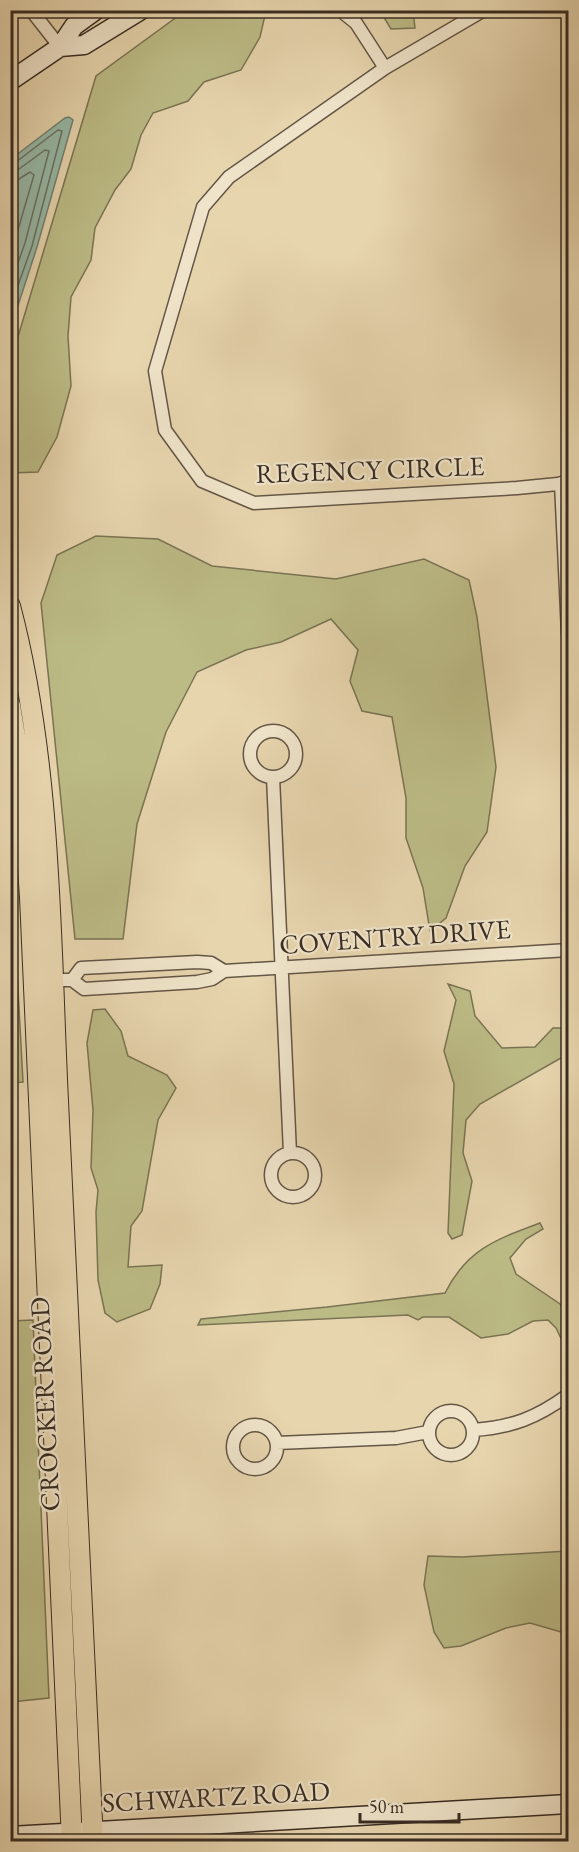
<svg xmlns="http://www.w3.org/2000/svg" width="579" height="1852" font-family="'EB Garamond',serif">
	<rect width="100%" height="100%" fill="#e7d5ae"/>
	<filter id="stains"><feTurbulence type="fractalNoise" baseFrequency=".00333" numOctaves="4"/><feColorMatrix values="0 0 0 0 .2 0 0 0 0 .09 0 0 0 0 .02 0 0 0 .5 -.17"/></filter>
	<radialGradient id="worn" r=".72"><stop offset=".6" stop-color="#630" stop-opacity="0"/><stop offset="1" stop-color="#630" stop-opacity=".3"/></radialGradient>
	<path fill="#bcbb86" stroke="#7a7454" stroke-width="1.5" d="M 185,11 L 266,11 L 260,37 L 241,70 L 204,82 L 188,101 L 153,113 L 141,135 L 131,169 L 115,190 L 95,228 L 91,260 L 71,297 L 68,336 L 71,386 L 57,437 L 38,472 L 11,473 L 11,360 L 96,76 Z
		M 380,11 L 413,11 L 415,28 L 391,29 Z
		M 96,536 L 158,539 L 212,566 L 336,579 L 424,559 L 469,580 L 477,617 L 496,767 L 487,832 L 465,866 L 446,918 L 430,931 L 423,888 L 406,838 L 406,798 L 392,717 L 362,711 L 350,681 L 358,650 L 331,619 L 281,642 L 246,650 L 197,672 L 166,732 L 137,824 L 123,939 L 75,939 L 41,603 L 57,555 Z
		M 10,841 L 23,1082 L 11,1083 L 10,1083 Z
		M 448,984 L 470,991 L 475,1016 L 502,1048 L 535,1047 L 553,1028 L 568,1028 L 568,1054 L 480,1104 L 466,1120 L 463,1153 L 472,1181 L 462,1235 L 452,1239 L 448,1233 L 454,1084 L 444,1051 L 456,1000 Z
		M 105,1009 L 121,1031 L 128,1056 L 167,1075 L 176,1088 L 158,1120 L 142,1211 L 131,1226 L 128,1267 L 162,1265 L 160,1284 L 150,1309 L 117,1322 L 105,1313 L 98,1280 L 96,1212 L 98,1190 L 91,1168 L 93,1110 L 87,1043 L 93,1010 Z
		M 540,1223 L 543,1229 L 526,1239 L 510,1258 L 516,1274 L 560,1304 L 568,1316 L 568,1353 L 556,1328 L 548,1320 L 533,1321 L 508,1334 L 481,1338 L 449,1317 L 423,1317 L 418,1320 L 408,1315 L 198,1325 L 201,1319 L 327,1307 L 445,1293 C 467,1249 497,1239 540,1223 Z
		M 33,1320 L 49,1698 L 11,1702 L 11,1321 Z
		M 568,1551 L 568,1634 L 530,1623 L 506,1628 L 461,1646 L 444,1648 L 434,1632 L 424,1585 L 428,1556 L 462,1557 Z"/>
	<path fill="#97b9a7" stroke="#718172" stroke-width="1.5" d="M 69,117 L 73,120 L 37,247 L 11,327 L 11,159 L 65,118 Z"/>
	<g fill="none" stroke-linecap="round" stroke-linejoin="round">
		<path stroke="#687265" stroke-width="1.5" d="M 10,163 L 16,162 L 58,130 L 62,131 L 32,246 L 10,308
			M 10,171 L 19,169 L 45,150 L 49,151 L 25,243 L 10,285
			M 10,180 L 19,179 L 30,172 L 34,175 L 10,257"/>
		<g stroke="#645646" stroke-width="15">
			<path id="street" d="M 31,10 L 60,47
				M 340,10 L 356,23 L 385,68
				M 484,10 L 385,68 L 229,177 L 203,207 L 155,371 L 165,430 L 202,481 L 254,503 L 517,488 L 568,483
				M 561,483 L 568,634
				M250 754a23 23 0 1 1 46 0a23 23 0 1 1-46 0Z
				M 273,777 L 290,1153
				M 48,980 L 72,980 L 84,989 L 197,982 L 212,979 L 224,971 L 568,950
				M 72,980 L 81,968 L 197,962 L 211,963 L 224,971
				M271 1175a22 22 0 1 1 44 0a22 22 0 1 1-44 0Z
				M429 1433a22 22 0 1 1 44 0a22 22 0 1 1-44 0Z
				M233 1447a22 22 0 1 1 44 0a22 22 0 1 1-44 0Z
				M 473,1430 C 513,1427 536,1418 568,1395
				M 277,1443 L 396,1438 L 428,1432"/>
		</g>
		<g stroke="#382c23" stroke-width="21">
			<path id="secondary" d="M 60,47 L 84,45 L 141,10
				M 10,81 L 60,47 L 74,26 L 96,10
				M 10,1836 L 568,1804"/>
		</g>
		<g stroke="#382c23" stroke-width="22">
			<path id="primary" d="M 10,606 C 52,765 50,938 58,1101 C 70,1348 82,1595 93,1842
				M 10,705 L 22,780 L 30,897 L 72,1842"/>
		</g>
		<use href="#street" stroke="#efe4ca" stroke-width="12"/>
		<use href="#secondary" stroke="#efe4ca" stroke-width="18"/>
		<use href="#primary" stroke="#e7d5ae" stroke-width="20"/>
	</g>
	<g text-anchor="middle" stroke-width="4.5" stroke-linejoin="round" paint-order="stroke">
		<g font-size="27" fill="#382c23" stroke="#efe4ca">
			<text transform="translate(370 470) rotate(-2)" y="9">REGENCY CIRCLE</text>
			<text transform="translate(395 937) rotate(-4)" y="9">COVENTRY DRIVE</text>
			<text transform="translate(45 1404) rotate(-93)" y="9">CROCKER ROAD</text>
			<text transform="translate(216 1797) rotate(-3)" y="9">SCHWARTZ ROAD</text>
		</g>
	</g>
	<rect width="579" height="1852" fill="none" stroke="#e7d5ae" stroke-width="36"/>
	<rect x="12" y="12" width="555" height="1828" fill="none" stroke="#382c23" stroke-width="3"/>
	<rect x="18" y="18" width="543" height="1816" fill="none" stroke="#382c23" stroke-width="1.5"/>
	<path d="M360 1813v9h99v-9" fill="none" stroke="#382c23" stroke-width="3"/>
	<text x="369" y="1813" font-size="18" fill="#382c23" stroke="#efe4ca" stroke-width="4.5" paint-order="stroke">50 m</text>
	<rect width="100%" height="100%" filter="url(#stains)"/>
	<rect width="100%" height="100%" fill="url(#worn)"/>
</svg>
